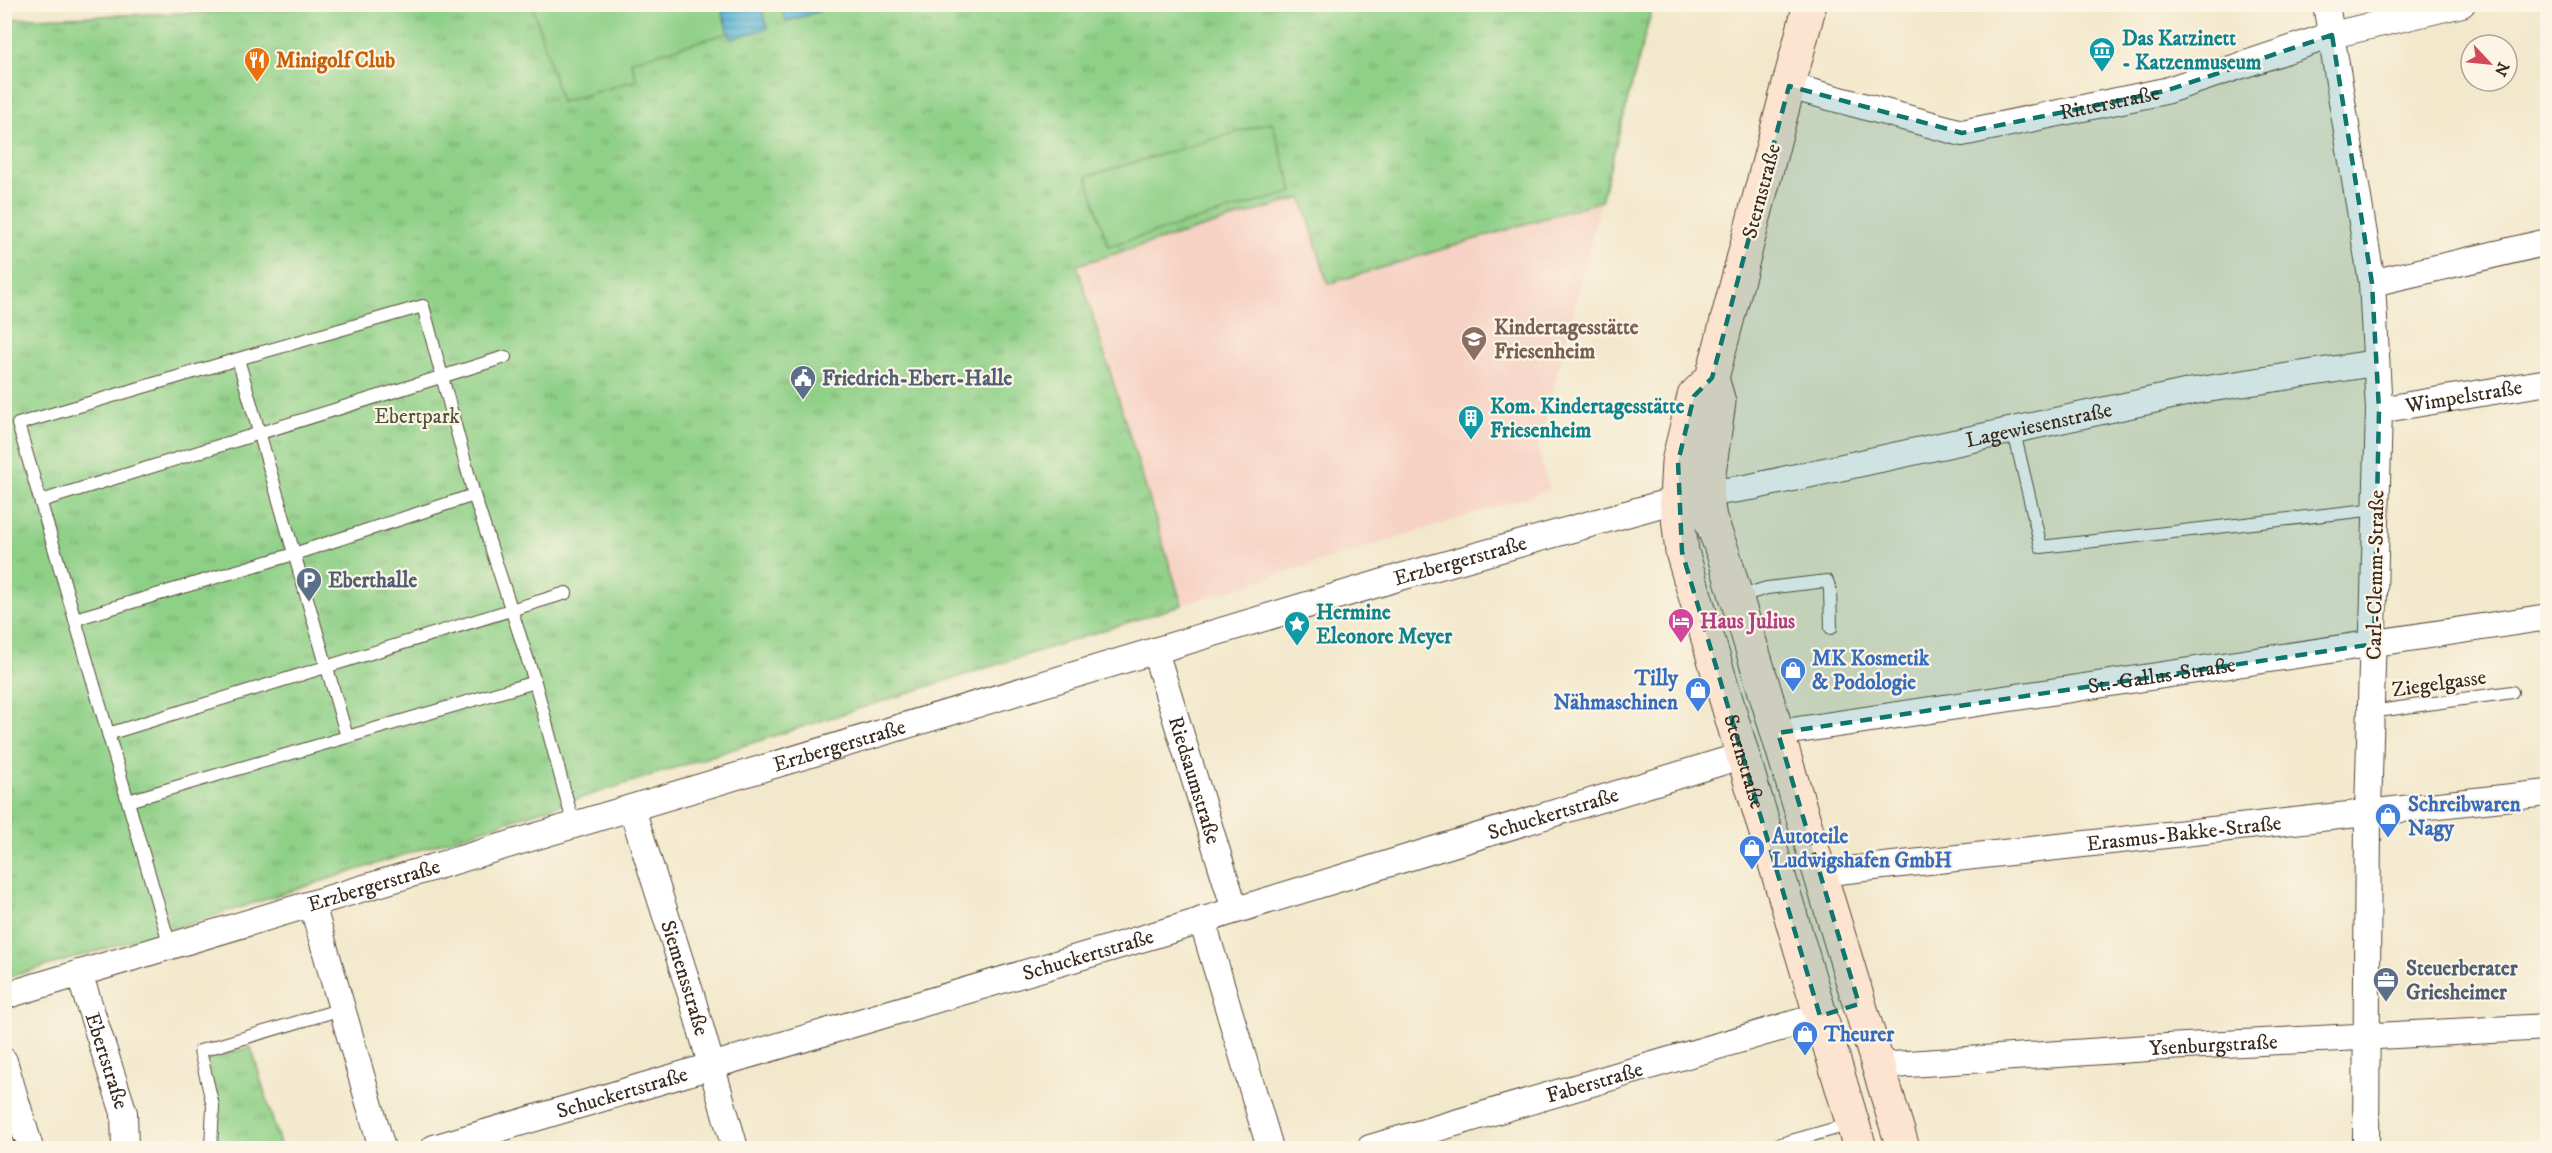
<svg xmlns="http://www.w3.org/2000/svg" width="2552" height="1153" font-family="'IM FELL DW Pica',serif">
	<defs>
		<pattern id="park-tufts" width="24" height="20" patternUnits="userSpaceOnUse" patternTransform="scale(1.5)"><rect width="24" height="20" fill="#8fd087"/><path d="M3 7l-1-3M5 7V3M7 7l1-3M15 17l-1-3M17 17v-4M19 17l1-3" fill="none" stroke="#76a96e"/></pattern>
		<pattern id="water-rules" width="6" height="5" patternUnits="userSpaceOnUse" patternTransform="scale(1.5)"><rect width="6" height="5" fill="#56b4d4"/><path d="M0 2.5h6" fill="none" stroke="#4893ab"/></pattern>
	</defs>
	<rect width="100%" height="100%" fill="#fcf5e5"/>
	<filter id="ink" filterUnits="userSpaceOnUse"><feTurbulence type="fractalNoise" baseFrequency=".0167" numOctaves="2"/><feDisplacementMap in="SourceGraphic" scale="12" xChannelSelector="R" yChannelSelector="G"/><feConvolveMatrix kernelMatrix="1 2 1 2 8 2 1 2 1" color-interpolation-filters="sRGB"/></filter>
	<filter id="wash" filterUnits="userSpaceOnUse"><feTurbulence type="fractalNoise" baseFrequency=".008" numOctaves="4" result="noise"/><feDisplacementMap in="SourceGraphic" scale="24" xChannelSelector="R" yChannelSelector="G"/><feGaussianBlur stdDeviation="1.35" result="paint"/><feColorMatrix in="noise" values="0 0 0 0 0 0 0 0 0 0 0 0 0 0 0 0 0 1.4 0 .05"/><feComposite in="paint" operator="in"/></filter>
	<g filter="url(#wash)">
		<rect width="100%" height="100%" fill="#f2e8cc"/>
		<path fill="#f6d2c4" d="M 1302,198 L 1328,284 L 1601,201 L 1538,450 L 1550,490 L 1182,605 L 1077,265 Z"/>
		<path fill="url(#park-tufts)" stroke="#657d52" stroke-width="1.5" d="M 307,4 L 1653,5 L 1601,201 L 1328,284 L 1302,198 L 1077,265 L 1182,605 L 179,927 L 5,978 L 4,19 L 283,10 Z
			M 251,1047 L 281,1148 L 216,1148 L 207,1059 Z"/>
		<path fill="#8fd087" stroke="#657d52" stroke-width="1.5" d="M 541,5 L 720,5 L 728,33 L 631,61 L 637,80 L 561,102 L 533,7 Z
			M 1272,122 L 1293,192 L 1108,246 L 1087,176 Z"/>
		<path fill="url(#water-rules)" stroke="#486f79" stroke-width="1.5" d="M 720,5 L 760,5 L 768,28 L 731,39 Z
			M 781,5 L 818,5 L 820,11 L 786,22 Z
			M 909,5 L 909,4 L 942,5 L 911,13 Z"/>
	</g>
	<g filter="url(#ink)">
		<g fill="none" stroke-linecap="round" stroke-linejoin="round">
			<g stroke="#564638" stroke-width="14">
				<path id="lane" d="M 238,359 L 423,306 L 474,495 L 535,682 L 347,737
					M 2014,432 L 2041,547 L 2377,509
					M 41,501 L 505,357
					M 1737,597 L 1767,588 L 1827,581 L 1830,589 L 1831,628
					M 75,619 L 294,554 L 474,495
					M 535,682 L 574,826
					M 2371,712 L 2512,692
					M 108,734 L 566,593
					M 128,801 L 347,737 L 238,359 L 18,424 L 170,946
					M 211,1148 L 213,1106 L 200,1051 L 342,1009
					M 1767,1148 L 1851,1124"/>
			</g>
			<g stroke="#564638" stroke-width="28">
				<g id="street">
					<path d="M 2326,4 L 2372,283 L 2379,410 L 2368,813 L 2366,1148"/>
					<path id="s1" d="M 1789,86 L 1962,133 L 2165,91 L 2332,35 L 2462,4"/>
					<path d="M 2372,283 L 2548,242"/>
					<path id="s2" d="M 2379,410 L 2548,382"/>
					<path id="s3" d="M 1706,494 L 1751,487 L 2194,391 L 2375,363"/>
					<path id="s4" d="M 1155,651 L 1235,910"/>
					<path id="s5" d="M 1778,733 L 2548,617"/>
					<path id="s6" d="M 632,809 L 692,998 L 735,1148"/>
					<path id="s7" d="M 1820,873 L 2548,793"/>
					<path d="M 312,904 L 382,1148"/>
					<path d="M 1202,920 L 1270,1148"/>
					<path id="s8" d="M 79,973 L 124,1113 L 125,1148"/>
					<path id="s9" d="M 4,996 L 1404,576 L 1676,500"/>
					<path d="M 4,1061 L 30,1148"/>
					<path id="s10" d="M 1878,1066 L 2148,1048 L 2548,1027"/>
					<path id="s11" d="M 434,1148 L 1171,930 L 1741,756"/>
					<path id="s12" d="M 1370,1148 L 1820,1016"/>
				</g>
			</g>
			<g stroke="#564638" stroke-width="35">
				<g id="secondary">
					<path id="s13" d="M 1810,4 L 1712,378 L 1694,396 L 1678,462 L 1676,500 L 1682,552 L 1860,1148"/>
					<path d="M 1712,378 L 1719,402 L 1706,494 L 1710,518 L 1723,553 L 1903,1148"/>
				</g>
			</g>
			<use href="#lane" stroke="#fff" stroke-width="12"/>
			<use href="#street" stroke="#fff" stroke-width="26"/>
			<use href="#secondary" stroke="#fde4d1" stroke-width="33"/>
			<path stroke="#3b2a1e" stroke-width="1.5" d="M 4,1129 L 20,1148"/>
		</g>
	</g>
	<path fill="#0f766e" fill-opacity="0.2" stroke="#0f766e" stroke-width="4.5" stroke-dasharray="12 8" stroke-linejoin="round" d="M 2332,35 L 2372,283 L 2379,410 L 2374,644 L 1778,733 L 1859,1004 L 1820,1016 L 1682,552 L 1678,462 L 1694,396 L 1712,378 L 1789,86 L 1962,133 L 2165,91 Z"/>
	<defs>
		<g id="museum-pin" transform="scale(1.35)"><path d="M0 17L-7.5 6A9.5 9.5 0 1 1 7.5 6Z" fill="#0f9aa8" stroke="#fcf5e5"/><path d="M0-6L6-3V-2H-6V-3ZM-5-1h2V3h-2ZM-1-1h2V3h-2ZM3-1h2V3H3ZM-6 4H6V6H-6Z" fill="#fff"/></g>
		<g id="restaurant-pin" transform="scale(1.35)"><path d="M0 17L-7.5 6A9.5 9.5 0 1 1 7.5 6Z" fill="#e8710a" stroke="#fcf5e5"/><path d="M-5-6h1v4h1v-4h1v4h1v-4h1v5L-1.5 .5V6h-2V.5L-5-1ZM5-6V6H3V1.5H1.5Q1.5-4 5-6Z" fill="#fff"/></g>
		<g id="school-pin" transform="scale(1.35)"><path d="M0 17L-7.5 6A9.5 9.5 0 1 1 7.5 6Z" fill="#8d6e63" stroke="#fcf5e5"/><path d="M0-5L7-2L0 1L-7-2ZM-4 1L0 2.5L4 1V4Q0 6-4 4Z" fill="#fff"/></g>
		<g id="civic-pin" transform="scale(1.35)"><path d="M0 17L-7.5 6A9.5 9.5 0 1 1 7.5 6Z" fill="#5c6f8a" stroke="#fcf5e5"/><path d="M-.6-6.5H3V-4.5H.6V-3L4-1V1h2V6H-6V1h2V-1L-.6-3ZM-1.2 2.5V6h2.4V2.5Z" fill="#fff"/></g>
		<g id="building-pin" transform="scale(1.35)"><path d="M0 17L-7.5 6A9.5 9.5 0 1 1 7.5 6Z" fill="#0f9aa8" stroke="#fcf5e5"/><path d="M-4-6H4V6H1V3H-1V6H-4ZM-2.5-4.3h1.7v1.8h-1.7ZM.8-4.3h1.7v1.8H.8ZM-2.5-1h1.7V.8h-1.7ZM.8-1h1.7V.8H.8Z" fill="#fff"/></g>
		<g id="parking-pin" transform="scale(1.35)"><path d="M0 17L-7.5 6A9.5 9.5 0 1 1 7.5 6Z" fill="#5c6f8a" stroke="#fcf5e5"/><path d="M-3.5-5.5H1a3.5 3.5 0 0 1 0 7H-1V5.5H-3.5ZM-1-3.4V-.6H.8a1.4 1.4 0 0 0 0-2.8Z" fill="#fff"/></g>
		<g id="hotel-pin" transform="scale(1.35)"><path d="M0 17L-7.5 6A9.5 9.5 0 1 1 7.5 6Z" fill="#d1479c" stroke="#fcf5e5"/><path d="M-6-4.5h1.5V1H6V5H4.5V3h-9V5H-6ZM-4 0a1.8 1.8 0 1 1 3.6 0ZM.5 0V-2.5h3Q6-2.5 6 0Z" fill="#fff"/></g>
		<g id="sight-pin" transform="scale(1.35)"><path d="M0 17L-7.5 6A9.5 9.5 0 1 1 7.5 6Z" fill="#0f9aa8" stroke="#fcf5e5"/><path d="M0-6L1.8-2.2L6-1.7L2.9 1.2L3.7 5.4L0 3.3L-3.7 5.4L-2.9 1.2L-6-1.7L-1.8-2.2Z" fill="#fff"/></g>
		<g id="shop-pin" transform="scale(1.35)"><path d="M0 17L-7.5 6A9.5 9.5 0 1 1 7.5 6Z" fill="#3f7fe0" stroke="#fcf5e5"/><path d="M-5-2.5h2.3a2.7 3.5 0 0 1 5.4 0H5L5.5 6h-11ZM-1.5-2.5h3a1.5 2.3 0 0 0-3 0Z" fill="#fff"/></g>
		<g id="office-pin" transform="scale(1.35)"><path d="M0 17L-7.5 6A9.5 9.5 0 1 1 7.5 6Z" fill="#5c6f8a" stroke="#fcf5e5"/><path d="M-6-3h4V-5.5h4V-3h4V5H-6ZM-1-4.5V-3h2v-1.5ZM-6 0V1H6V0Z" fill="#fff"/></g>
	</defs>
	<g fill-rule="evenodd">
		<use href="#museum-pin" x="2102" y="50"/>
		<use href="#restaurant-pin" x="257" y="60"/>
		<use href="#school-pin" x="1474" y="339"/>
		<use href="#civic-pin" x="803" y="378"/>
		<use href="#building-pin" x="1471" y="418"/>
		<use href="#parking-pin" x="309" y="580"/>
		<use href="#hotel-pin" x="1681" y="621"/>
		<use href="#sight-pin" x="1297" y="624"/>
		<use href="#shop-pin" x="1793" y="670"/>
		<use href="#shop-pin" x="1698" y="690"/>
		<use href="#shop-pin" x="2388" y="816"/>
		<use href="#shop-pin" x="1752" y="848"/>
		<use href="#office-pin" x="2386" y="980"/>
		<use href="#shop-pin" x="1805" y="1034"/>
	</g>
	<g text-anchor="middle" stroke-width="4.5" stroke-linejoin="round" paint-order="stroke">
		<g font-size="21" font-weight="bold" fill="#0d838f" stroke="#fcf5e5" text-anchor="start">
			<text x="2122" y="45">Das Katzinett<tspan x="2122" dy="24">- Katzenmuseum</tspan></text>
			<text x="1490" y="413">Kom. Kindertagesstätte<tspan x="1490" dy="24">Friesenheim</tspan></text>
			<text x="1316" y="619">Hermine<tspan x="1316" dy="24">Eleonore Meyer</tspan></text>
		</g>
		<g font-size="21" font-weight="bold" fill="#c56008" stroke="#fcf5e5" text-anchor="start">
			<text x="276" y="67">Minigolf Club</text>
		</g>
		<g font-size="21" fill="#3b2a1e" stroke="#fcf5e5">
			<text dy="7" stroke="none"><textPath href="#s1" startOffset="330">Ritterstraße</textPath></text>
			<text transform="translate(1761 191) rotate(-75)" y="7">Sternstraße</text>
			<text dy="7" stroke="none"><textPath href="#s2" startOffset="86">Wimpelstraße</textPath></text>
			<text dy="7" stroke="none"><textPath href="#s3" startOffset="340">Lagewiesenstraße</textPath></text>
			<text dy="7" stroke="none"><textPath href="#s9" startOffset="1520">Erzbergerstraße</textPath></text>
			<text transform="translate(2375 575) rotate(-89)" y="7">Carl-Clemm-Straße</text>
			<text dy="7" stroke="none"><textPath href="#s5" startOffset="388">St.-Gallus-Straße</textPath></text>
			<text transform="translate(2439 683) rotate(-8)" y="7">Ziegelgasse</text>
			<text dy="7" stroke="none"><textPath href="#s9" startOffset="872">Erzbergerstraße</textPath></text>
			<text dy="7" stroke="none"><textPath href="#s13" startOffset="789">Sternstraße</textPath></text>
			<text dy="7" stroke="none"><textPath href="#s4" startOffset="135">Riedsaumstraße</textPath></text>
			<text dy="7" stroke="none"><textPath href="#s11" startOffset="1168">Schuckertstraße</textPath></text>
			<text dy="7" stroke="none"><textPath href="#s7" startOffset="366">Erasmus-Bakke-Straße</textPath></text>
			<text dy="7" stroke="none"><textPath href="#s9" startOffset="386">Erzbergerstraße</textPath></text>
			<text dy="7" stroke="none"><textPath href="#s11" startOffset="682">Schuckertstraße</textPath></text>
			<text dy="7" stroke="none"><textPath href="#s6" startOffset="177">Siemensstraße</textPath></text>
			<text dy="7" stroke="none"><textPath href="#s10" startOffset="336">Ysenburgstraße</textPath></text>
			<text dy="7" stroke="none"><textPath href="#s8" startOffset="92">Ebertstraße</textPath></text>
			<text dy="7" stroke="none"><textPath href="#s12" startOffset="234">Faberstraße</textPath></text>
			<text dy="7" stroke="none"><textPath href="#s11" startOffset="196">Schuckertstraße</textPath></text>
		</g>
		<g font-size="21" font-weight="bold" fill="#785e54" stroke="#fcf5e5" text-anchor="start">
			<text x="1494" y="334">Kindertagesstätte<tspan x="1494" dy="24">Friesenheim</tspan></text>
		</g>
		<g font-size="21" font-weight="bold" fill="#4e5e75" stroke="#fcf5e5" text-anchor="start">
			<text x="822" y="385">Friedrich-Ebert-Halle</text>
			<text x="328" y="587">Eberthalle</text>
			<text x="2406" y="975">Steuerberater<tspan x="2406" dy="24">Griesheimer</tspan></text>
		</g>
		<g font-size="21" fill="#505438" stroke="#fcf5e5">
			<text x="417" y="423">Ebertpark</text>
		</g>
		<g font-size="21" font-weight="bold" fill="#b23c85" stroke="#fcf5e5" text-anchor="start">
			<text x="1700" y="628">Haus Julius</text>
		</g>
		<g font-size="21" font-weight="bold" fill="#366cbe" stroke="#fcf5e5" text-anchor="start">
			<text x="1812" y="665">MK Kosmetik<tspan x="1812" dy="24">&amp; Podologie</tspan></text>
			<text x="1678" y="685" text-anchor="end">Tilly<tspan x="1678" dy="24">Nähmaschinen</tspan></text>
			<text x="2408" y="811">Schreibwaren<tspan x="2408" dy="24">Nagy</tspan></text>
			<text x="1772" y="843">Autoteile<tspan x="1772" dy="24">Ludwigshafen GmbH</tspan></text>
			<text x="1824" y="1041">Theurer</text>
		</g>
	</g>
	<rect width="2552" height="1153" fill="none" stroke="#fcf5e5" stroke-width="24"/>
	<g transform="translate(2489 63) rotate(116)"><circle r="28" fill="#fcf5e5" stroke="#afa495" stroke-width="1.5"/>
	<path d="M0-4.5L10 22L0 15L-10 22Z" fill="#d1495b"/>
	<text y="-9" font-size="16" font-weight="bold" text-anchor="middle" fill="#3b2a1e">N</text>
	</g>
</svg>
